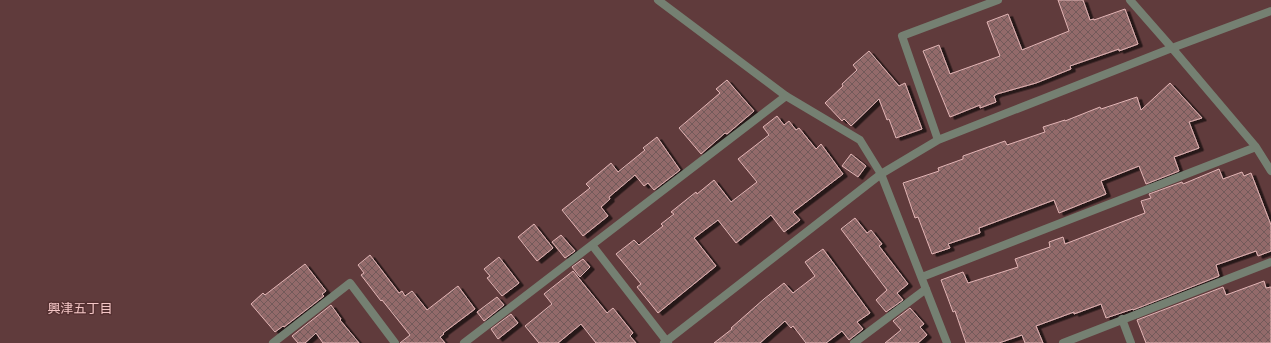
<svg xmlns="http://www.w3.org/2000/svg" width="1271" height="343" font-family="'Asap Condensed','Noto Sans JP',sans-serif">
	<defs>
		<pattern id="building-cross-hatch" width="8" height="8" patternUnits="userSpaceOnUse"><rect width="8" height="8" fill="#936a6b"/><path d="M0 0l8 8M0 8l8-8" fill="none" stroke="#735a5a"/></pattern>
		<filter id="shadow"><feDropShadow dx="4.5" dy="2.5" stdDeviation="0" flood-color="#0009"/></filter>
	</defs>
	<rect width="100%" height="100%" fill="#603b3c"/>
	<path fill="url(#building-cross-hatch)" stroke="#e2b5b5" filter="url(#shadow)" d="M 1058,0 L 1083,0 L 1090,20 L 1094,19 L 1094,20 L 1125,9 L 1138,44 L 1119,51 L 1119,49 L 1070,66 L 1071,69 L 1036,83 L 997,94 L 994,96 L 996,102 L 980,108 L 980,105 L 950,117 L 923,51 L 939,45 L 950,74 L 1000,56 L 987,22 L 1008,14 L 1022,50 L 1069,31 Z
		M 869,51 L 899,86 L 905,83 L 922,129 L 896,138 L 889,119 L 887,120 L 879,99 L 851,126 L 844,119 L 842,121 L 825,103 L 843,86 L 842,84 L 857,70 L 853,65 Z
		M 727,80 L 754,111 L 727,134 L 725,133 L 701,154 L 679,128 L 720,93 L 716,89 Z
		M 1170,83 L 1202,118 L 1189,122 L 1199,148 L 1174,157 L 1179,171 L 1146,184 L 1139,166 L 1101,181 L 1106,194 L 1059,213 L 1054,200 L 979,228 L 980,233 L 948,244 L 950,248 L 932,254 L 918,217 L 915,218 L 903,183 L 939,171 L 938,168 L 963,159 L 963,156 L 1005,141 L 1007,145 L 1045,132 L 1043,127 L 1065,120 L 1065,121 L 1100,107 L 1101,109 L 1137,97 L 1141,110 Z
		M 777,116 L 784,125 L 789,121 L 796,130 L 799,128 L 816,149 L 821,144 L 843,174 L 793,212 L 800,220 L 784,232 L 771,215 L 736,243 L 718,220 L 694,238 L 716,266 L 658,313 L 637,287 L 641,284 L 616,254 L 634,240 L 639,245 L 663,226 L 661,224 L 674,214 L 671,212 L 696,192 L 697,194 L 714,180 L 731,202 L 757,182 L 738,159 L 769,135 L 763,127 Z
		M 657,137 L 680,170 L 654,190 L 648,183 L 644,186 L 635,175 L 609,197 L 610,199 L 601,207 L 608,216 L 583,236 L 562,210 L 590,188 L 586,184 L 611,163 L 618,172 L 645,150 L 643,148 Z
		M 851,154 L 866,166 L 858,177 L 842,166 Z
		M 1219,169 L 1223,179 L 1242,172 L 1244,176 L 1251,173 L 1271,225 L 1271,251 L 1258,256 L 1256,251 L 1216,265 L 1219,276 L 1133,310 L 1133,309 L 1106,318 L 1101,304 L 1074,314 L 1074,312 L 1036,326 L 1043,343 L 1025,343 L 1022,335 L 999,343 L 966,343 L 955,311 L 953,312 L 941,280 L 963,272 L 968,283 L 1018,267 L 1015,259 L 1050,247 L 1049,242 L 1063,237 L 1065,244 L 1145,213 L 1141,201 L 1151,198 L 1149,194 L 1182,182 L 1183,184 Z
		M 855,218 L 867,233 L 871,230 L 882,244 L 879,246 L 908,284 L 897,293 L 903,300 L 886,312 L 876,300 L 887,290 L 841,229 Z
		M 534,224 L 553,248 L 537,261 L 518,237 Z
		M 561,235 L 575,251 L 565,258 L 552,242 Z
		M 823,249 L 870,313 L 857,322 L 863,329 L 849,340 L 842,331 L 826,343 L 806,343 L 793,326 L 791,328 L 785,321 L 760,343 L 714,343 L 732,329 L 731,328 L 764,299 L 784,283 L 793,293 L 815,276 L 805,262 Z
		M 370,255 L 399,293 L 402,291 L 405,296 L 412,291 L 427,310 L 458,286 L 475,309 L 443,333 L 444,334 L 440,337 L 445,343 L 400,343 L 410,335 L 382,300 L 381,301 L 361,275 L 364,273 L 358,265 Z
		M 499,257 L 519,283 L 502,296 L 487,278 L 490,276 L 484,269 Z
		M 583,259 L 590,267 L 580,277 L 572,267 Z
		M 305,264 L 326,291 L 322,294 L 324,296 L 284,327 L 283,326 L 275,332 L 251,304 L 263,293 L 265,295 Z
		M 573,271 L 607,313 L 613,308 L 633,333 L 630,336 L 636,343 L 596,343 L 581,324 L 558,343 L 539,343 L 525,326 L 552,304 L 544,294 Z
		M 1264,281 L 1266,288 L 1271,287 L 1271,343 L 1146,343 L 1137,320 L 1223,287 L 1226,295 Z
		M 497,297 L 504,305 L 484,321 L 477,312 Z
		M 331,305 L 341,319 L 340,320 L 359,343 L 323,343 L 316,333 L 305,343 L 298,343 L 292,336 Z
		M 910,308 L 924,324 L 920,327 L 927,335 L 918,343 L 885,343 L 901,330 L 893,321 Z
		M 511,314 L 518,323 L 498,339 L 491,329 Z"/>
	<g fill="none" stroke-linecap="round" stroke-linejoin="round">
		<path stroke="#758072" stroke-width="8" d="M 658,0 L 786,96"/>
		<path stroke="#758072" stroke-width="8" d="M 1130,0 L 1172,48 L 1256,147 L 1271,171
			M 938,140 L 902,36 L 998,0
			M 592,245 L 668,343
			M 922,277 L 1256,147
			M 1122,319 L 1131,343
			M 273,343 L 350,283 L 395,343
			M 464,343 L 786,96 L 860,140 L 881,174 L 947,343
			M 664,343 L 881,174 L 938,140 L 1172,48 L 1271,11
			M 854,343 L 926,289
			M 1063,343 L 1271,262"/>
	</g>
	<g text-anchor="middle" stroke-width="3" stroke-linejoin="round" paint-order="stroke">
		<g font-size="13" fill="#f4c6c6" stroke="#553132">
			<text x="80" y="313">興津五丁目</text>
		</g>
	</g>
</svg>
